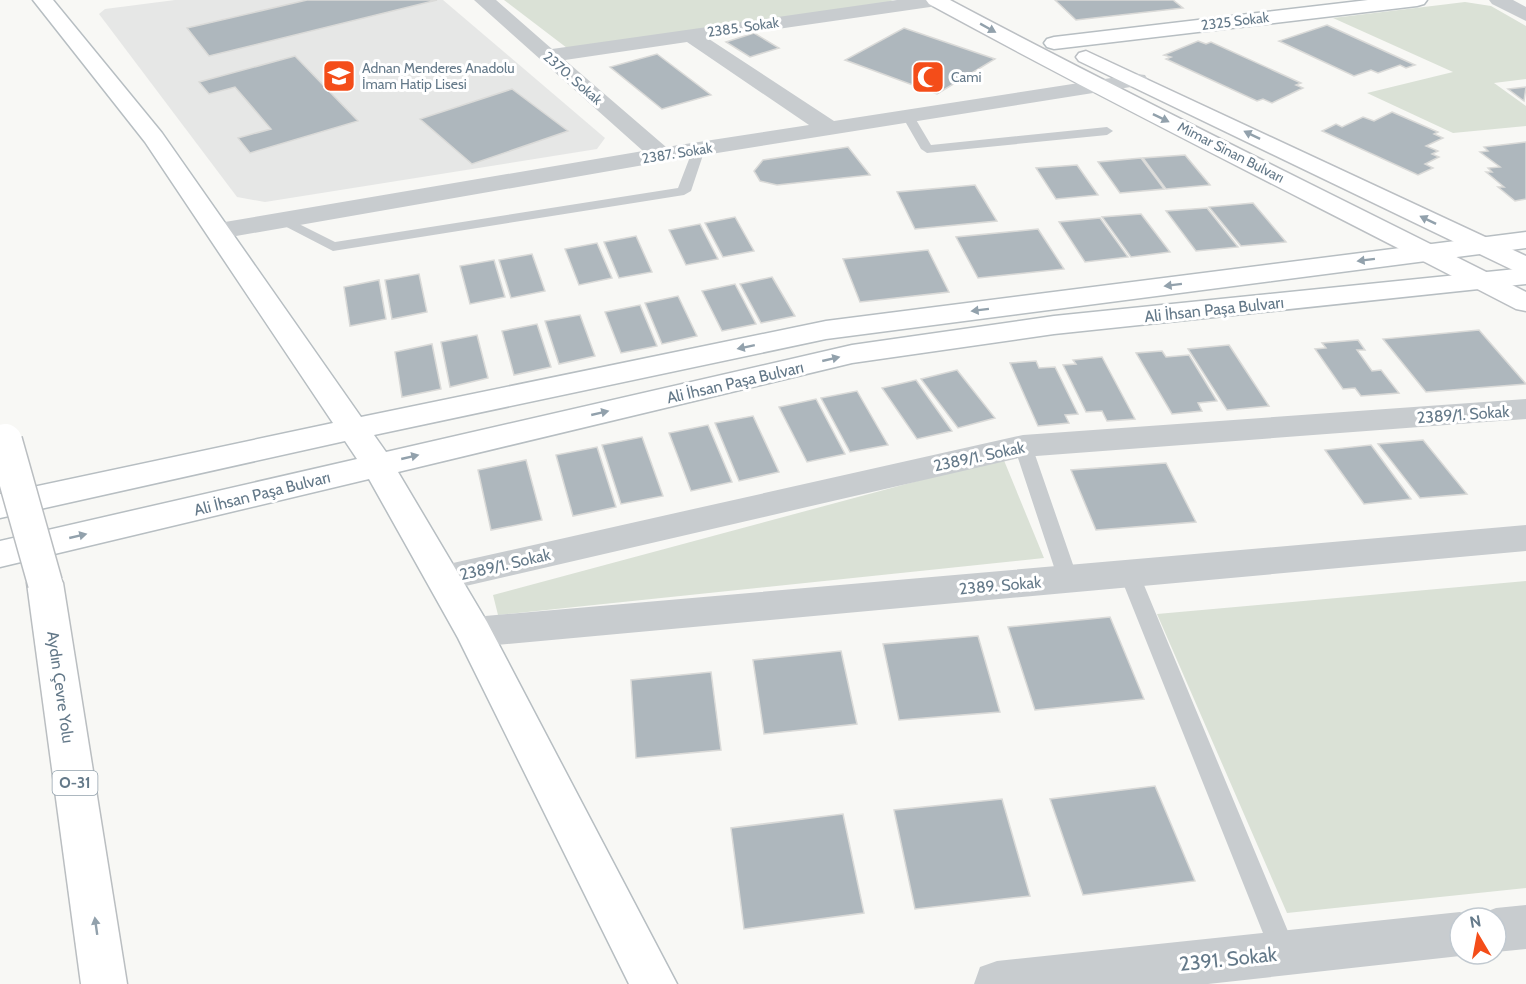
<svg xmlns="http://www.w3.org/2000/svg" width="1526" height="984" font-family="Cabin,sans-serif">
	<rect width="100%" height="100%" fill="#f8f8f5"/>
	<path fill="#e6e7e6" d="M 175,0 L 443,0 L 605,138 L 597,149 L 265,202 L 237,197 L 99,14 L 105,9 Z"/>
	<path fill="#dae1d6" d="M 504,0 L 893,0 L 883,4 L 567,48 Z
		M 1465,2 L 1491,6 L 1526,26 L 1526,79 L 1494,83 L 1526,106 L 1526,126 L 1453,133 L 1367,93 L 1453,72 L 1333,18 Z
		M 1003,458 L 1044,558 L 498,615 L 493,595 Z
		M 1526,581 L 1526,888 L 1287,913 L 1157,614 Z"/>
	<path fill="#aeb7bd" stroke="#dadad8" stroke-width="1.5" d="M 307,0 L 437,0 L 209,56 L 187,28 Z
		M 1055,0 L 1173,0 L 1183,8 L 1076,20 Z
		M 1327,25 L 1415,65 L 1406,68 L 1400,65 L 1378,73 L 1371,70 L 1354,76 L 1279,41 Z
		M 904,28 L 995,59 L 937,94 L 845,60 Z
		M 754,33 L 779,48 L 750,57 L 726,42 Z
		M 1198,41 L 1206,44 L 1211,42 L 1301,83 L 1296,85 L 1303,88 L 1272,103 L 1263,99 L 1257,101 L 1166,59 L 1171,57 L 1164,55 Z
		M 657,54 L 711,95 L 662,109 L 610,67 Z
		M 295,56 L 358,121 L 250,153 L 238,138 L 271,129 L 235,87 L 209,94 L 199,82 Z
		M 1526,87 L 1524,101 L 1508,89 Z
		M 512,89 L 568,131 L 472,164 L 420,119 Z
		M 1392,112 L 1438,132 L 1434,134 L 1443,138 L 1426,146 L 1438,151 L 1432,154 L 1439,157 L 1425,164 L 1433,168 L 1418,175 L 1322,131 L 1336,124 L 1342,127 L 1363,117 L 1374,121 Z
		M 1526,142 L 1526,199 L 1515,201 L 1498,187 L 1504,187 L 1486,172 L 1492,172 L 1488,168 L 1500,167 L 1480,152 L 1488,151 L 1484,147 Z
		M 848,147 L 870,175 L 777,185 L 760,181 L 754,171 L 763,160 Z
		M 1185,155 L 1210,185 L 1166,189 L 1143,158 Z
		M 1141,158 L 1164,189 L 1120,193 L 1098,162 Z
		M 1077,165 L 1098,195 L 1056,199 L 1036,168 Z
		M 975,185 L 997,221 L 915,229 L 897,192 Z
		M 1253,203 L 1286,242 L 1241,246 L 1209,207 Z
		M 1207,208 L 1238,247 L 1196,251 L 1166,211 Z
		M 1141,214 L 1170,252 L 1131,257 L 1102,217 Z
		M 735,217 L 754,251 L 723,257 L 705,223 Z
		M 1100,218 L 1128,257 L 1085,262 L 1059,222 Z
		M 700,224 L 718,259 L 686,265 L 669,230 Z
		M 1038,229 L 1064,269 L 978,278 L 956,237 Z
		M 636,236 L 652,272 L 619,278 L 604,242 Z
		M 597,243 L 612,278 L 579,285 L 565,249 Z
		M 928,250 L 949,292 L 860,302 L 843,259 Z
		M 532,254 L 545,291 L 511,298 L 499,260 Z
		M 494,260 L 505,297 L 470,304 L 460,266 Z
		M 419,274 L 427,312 L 392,319 L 385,280 Z
		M 772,277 L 795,316 L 761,323 L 740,284 Z
		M 379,280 L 386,319 L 350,326 L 344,287 Z
		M 735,284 L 756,324 L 722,331 L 702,291 Z
		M 678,296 L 697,336 L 662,344 L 645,303 Z
		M 640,305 L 657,346 L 621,353 L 605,312 Z
		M 580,315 L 595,356 L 559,364 L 545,321 Z
		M 537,324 L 551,367 L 514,375 L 502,331 Z
		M 1479,330 L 1526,384 L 1426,392 L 1383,339 Z
		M 477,335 L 488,378 L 450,387 L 441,342 Z
		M 1358,340 L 1365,350 L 1357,350 L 1372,371 L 1381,370 L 1399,393 L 1361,396 L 1355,388 L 1343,389 L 1315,349 L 1326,348 L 1322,343 Z
		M 432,344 L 441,389 L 402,397 L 395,352 Z
		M 1229,345 L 1269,406 L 1227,410 L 1188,349 Z
		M 1162,351 L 1166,357 L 1189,355 L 1217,401 L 1198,403 L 1202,411 L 1172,414 L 1136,353 Z
		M 1102,357 L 1135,419 L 1107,421 L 1102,411 L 1086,412 L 1063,365 L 1076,364 L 1073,360 Z
		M 1036,361 L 1039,368 L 1055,367 L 1078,414 L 1065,415 L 1069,423 L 1038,426 L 1010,363 Z
		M 957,370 L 995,418 L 958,428 L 921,379 Z
		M 916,380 L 952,431 L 917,439 L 882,388 Z
		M 857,391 L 888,445 L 850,452 L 821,398 Z
		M 816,399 L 845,454 L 807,462 L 779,407 Z
		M 753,416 L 779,472 L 739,481 L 715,423 Z
		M 708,425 L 732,482 L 691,491 L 669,433 Z
		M 642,437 L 663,496 L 621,504 L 602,445 Z
		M 1423,440 L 1467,494 L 1420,498 L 1378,444 Z
		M 1371,445 L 1411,499 L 1364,504 L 1325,450 Z
		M 597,447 L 616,507 L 573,516 L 556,455 Z
		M 526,460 L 542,520 L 491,530 L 478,470 Z
		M 1166,463 L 1196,522 L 1096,530 L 1071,470 Z
		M 1110,617 L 1144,699 L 1035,710 L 1008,627 Z
		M 978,636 L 1000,712 L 899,720 L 883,644 Z
		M 841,651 L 857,724 L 764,734 L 753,660 Z
		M 711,672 L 721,750 L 636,758 L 631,680 Z
		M 1155,786 L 1195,881 L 1083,895 L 1050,799 Z
		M 1002,799 L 1030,896 L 915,909 L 894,810 Z
		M 843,814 L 864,913 L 744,929 L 731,828 Z"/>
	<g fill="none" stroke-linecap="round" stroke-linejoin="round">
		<g stroke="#b7bec2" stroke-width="3">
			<path id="secondary" d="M 33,0 L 53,0 L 162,133 L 361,417 L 826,321 L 1526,232 L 1526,248 L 826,339 L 374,435 L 386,452 L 852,345 L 1054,316 L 1526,268 L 1526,284 L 1054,334 L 852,363 L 398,472 L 487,622 L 677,984 L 629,984 L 458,638 L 369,479 L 0,567 L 0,541 L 357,459 L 345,441 L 0,518 L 0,494 L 333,423 L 145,142 Z
				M 1368,0 L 1427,0 L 1424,4 L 1417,6 L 1054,49 L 1047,47 L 1044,43 L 1047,39 L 1054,37 Z"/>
		</g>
		<g stroke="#bbbfc3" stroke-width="3">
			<path id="primary" d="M 926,0 L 950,0 C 1140,101 1334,195 1526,292 L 1526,311 L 1516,309 C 1320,207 1123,110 929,4 Z
				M 1086,51 L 1526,256 L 1526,274 L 1517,272 L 1079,61 L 1076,57 L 1079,53 Z"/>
		</g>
		<g stroke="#babec1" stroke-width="3">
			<path id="highway" d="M 45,569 L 58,573 L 63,583 L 127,984 L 81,984 L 27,583 L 32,573 Z"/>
		</g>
		<path fill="#c8cccf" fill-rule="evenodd" d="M 908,112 L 912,113 L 931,145 L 1107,127 L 1113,131 L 1107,135 L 927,153 L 921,149 L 902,116 Z
			M 699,145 L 705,149 L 691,191 L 684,195 L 333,251 L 273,220 L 280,216 L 285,217 L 335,242 L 678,188 L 693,149 Z
			M 1023,440 L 1029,442 L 1032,446 L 1078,579 L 1075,584 L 1068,586 L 1061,584 L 1058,579 L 1014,446 L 1017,442 Z
			M 1129,566 L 1136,568 L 1139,573 L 1297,953 L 1293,962 L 1284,965 L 1275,962 L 1271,953 L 1119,573 L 1122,568 Z"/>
		<path fill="#c8cccf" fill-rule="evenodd" d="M 474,0 L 496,0 L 552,49 L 897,0 L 947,0 L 944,4 L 937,6 L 709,39 L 834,121 L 1137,74 L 1145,75 L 1148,80 L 1145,85 L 1137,86 L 661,162 L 219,239 L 210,236 L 206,231 L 210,226 L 219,223 L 643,151 ZM 687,42 L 809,125 L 666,147 L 565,60 Z
			M 1489,0 L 1513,0 L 1526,7 L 1526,21 L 1492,4 Z
			M 1526,399 L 1526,419 L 1023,457 L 444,591 L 431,587 L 426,578 L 431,569 L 444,565 L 1023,435 Z
			M 1526,525 L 1526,551 L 474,647 L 461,642 L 456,632 L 461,622 L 474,617 Z
			M 1526,905 L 1526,949 L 1496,952 L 1496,918 L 1478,918 L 1480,914 L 1496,908 Z
			M 1460,912 L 1475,918 L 1460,918 L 1460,954 L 1465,954 L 1460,956 L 1208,984 L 974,984 L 980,967 L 997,961 Z"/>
		<use href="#secondary" fill="#fff" fill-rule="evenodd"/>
		<use href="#primary" fill="#fff" fill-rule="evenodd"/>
		<use href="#highway" fill="#fff" fill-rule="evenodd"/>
		<g stroke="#babec1" stroke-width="37" stroke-linecap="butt">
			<path id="highway-bridge" d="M 5,441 L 45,583"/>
		</g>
		<use href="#highway-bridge" stroke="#fff" stroke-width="34"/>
	</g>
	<defs><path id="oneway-solid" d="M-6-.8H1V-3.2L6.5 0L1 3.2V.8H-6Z" transform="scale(1.5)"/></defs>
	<g fill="#92a1ac">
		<use href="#oneway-solid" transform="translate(988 28) rotate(29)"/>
		<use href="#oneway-solid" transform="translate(1161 118) rotate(26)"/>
		<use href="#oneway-solid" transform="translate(1252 135) rotate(-154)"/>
		<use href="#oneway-solid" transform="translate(1428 220) rotate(-154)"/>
		<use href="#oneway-solid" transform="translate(1366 260) rotate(173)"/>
		<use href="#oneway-solid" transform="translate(1173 285) rotate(173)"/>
		<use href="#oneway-solid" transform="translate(980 310) rotate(173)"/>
		<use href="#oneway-solid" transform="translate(746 347) rotate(168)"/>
		<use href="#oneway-solid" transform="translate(831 359) rotate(-13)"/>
		<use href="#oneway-solid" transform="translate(600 413) rotate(-13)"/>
		<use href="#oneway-solid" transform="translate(410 457) rotate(-13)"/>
		<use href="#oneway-solid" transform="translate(78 536) rotate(-13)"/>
		<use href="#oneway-solid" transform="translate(96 926) rotate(-98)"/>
	</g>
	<defs>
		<g id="school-square" transform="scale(1.725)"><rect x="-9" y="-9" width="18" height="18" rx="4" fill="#f44d19" stroke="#fff"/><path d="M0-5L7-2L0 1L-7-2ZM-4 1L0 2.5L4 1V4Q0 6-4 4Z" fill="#fff"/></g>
		<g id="mosque-square" transform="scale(1.725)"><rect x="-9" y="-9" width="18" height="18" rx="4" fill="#f44d19" stroke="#fff"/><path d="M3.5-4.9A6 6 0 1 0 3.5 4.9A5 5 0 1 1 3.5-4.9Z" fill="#fff"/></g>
	</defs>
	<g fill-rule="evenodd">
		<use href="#school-square" x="339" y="76"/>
		<use href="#mosque-square" x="928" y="77"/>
	</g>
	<g text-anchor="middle" stroke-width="6" stroke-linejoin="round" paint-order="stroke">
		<g font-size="14" fill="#647989" stroke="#fff">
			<text transform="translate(1235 21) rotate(-7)" y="5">2325 Sokak</text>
			<text transform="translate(743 27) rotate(-8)" y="5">2385. Sokak</text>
			<text transform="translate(573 78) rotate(41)" y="5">2370. Sokak</text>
			<text transform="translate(1231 152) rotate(27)" y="5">Mimar Sinan Bulvarı</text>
			<text transform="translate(677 153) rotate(-9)" y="5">2387. Sokak</text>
		</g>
		<g font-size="14" fill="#647989" stroke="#fff" text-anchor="start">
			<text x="362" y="73">Adnan Menderes Anadolu<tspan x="362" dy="16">İmam Hatip Lisesi</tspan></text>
			<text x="951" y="82">Cami</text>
		</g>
		<rect fill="#fff" stroke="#92a1ac" stroke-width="1.5" x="52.5" y="771" width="45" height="24" rx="4.5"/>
		<g font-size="15" font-weight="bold" fill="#647989">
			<text x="75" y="788">O-31</text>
		</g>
		<g font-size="16" fill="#647989" stroke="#fff">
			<text transform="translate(1214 309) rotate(-6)" y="6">Ali İhsan Paşa Bulvarı</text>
			<text transform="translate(735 382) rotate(-13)" y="6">Ali İhsan Paşa Bulvarı</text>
			<text transform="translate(1463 414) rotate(-4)" y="6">2389/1. Sokak</text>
			<text transform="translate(979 456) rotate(-12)" y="6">2389/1. Sokak</text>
			<text transform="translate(262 493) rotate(-14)" y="6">Ali İhsan Paşa Bulvarı</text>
			<text transform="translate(505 564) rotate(-13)" y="6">2389/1. Sokak</text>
			<text transform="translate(1000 585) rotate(-5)" y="6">2389. Sokak</text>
			<text transform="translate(61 687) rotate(82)" y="6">Aydın Çevre Yolu</text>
		</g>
		<g font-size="20" fill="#647989" stroke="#fff">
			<text transform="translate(1228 959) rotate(-6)" y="7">2391. Sokak</text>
		</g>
	</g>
	<g transform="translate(1478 936) rotate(350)"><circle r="28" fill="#ffffff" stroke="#c1c9d0" stroke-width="1.5"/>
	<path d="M0-4.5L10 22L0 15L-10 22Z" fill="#f44d19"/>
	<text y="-9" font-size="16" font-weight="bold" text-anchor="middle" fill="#647989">N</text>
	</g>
</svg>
